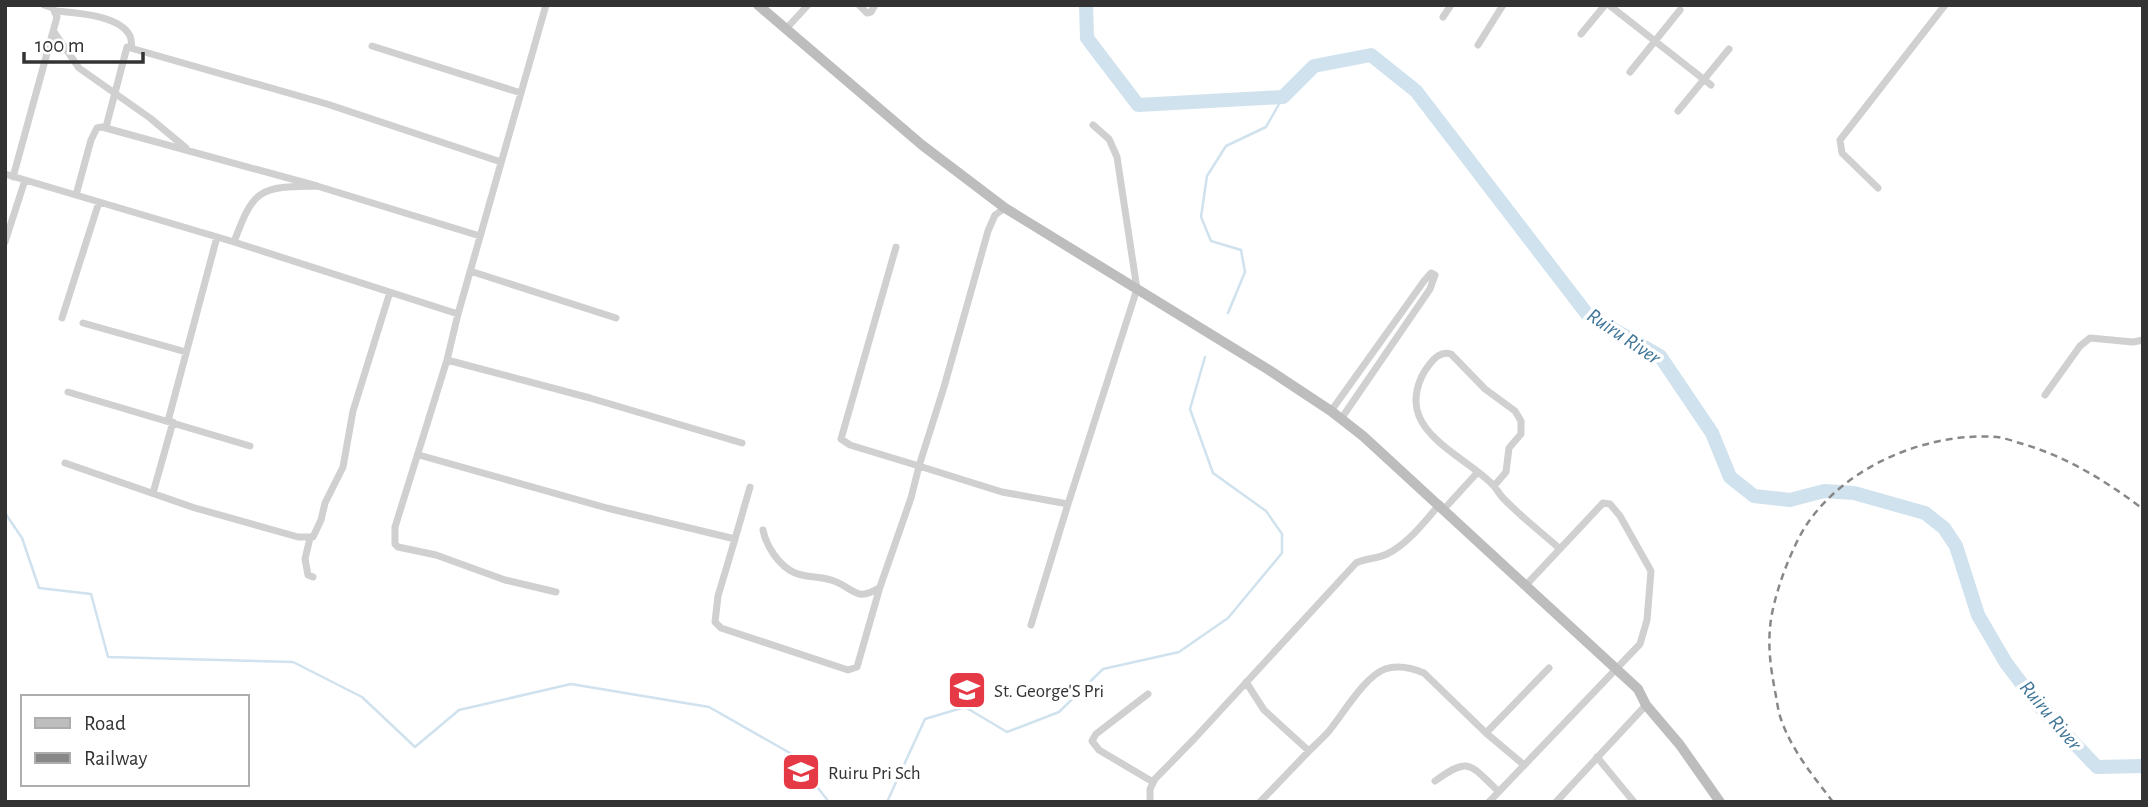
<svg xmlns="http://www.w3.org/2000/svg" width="2148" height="807" font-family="'Alegreya Sans',sans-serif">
	<rect width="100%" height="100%" fill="#fff"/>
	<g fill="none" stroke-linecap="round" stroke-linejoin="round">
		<path stroke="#cfe2ee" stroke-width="2.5" d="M 1228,313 L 1245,272 L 1241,250 L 1211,241 L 1201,217 L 1207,176 L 1226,146 L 1266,127 L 1283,97
			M 5,513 L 22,538 L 39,588 L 91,594 L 108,657 L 293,662 L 362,697 L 415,747 L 459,710 L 571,684 L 709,707 L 790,753 L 829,802
			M 887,802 L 925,719 L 965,707 L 1007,732 L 1059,712 L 1103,669 L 1179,652 L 1228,618 L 1282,553 L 1282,534 L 1266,511 L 1213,473 L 1190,409 L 1205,357"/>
		<path stroke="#cfe2ee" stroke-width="14" d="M 1086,5 L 1087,38 L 1138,105 L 1283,97 L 1314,66 L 1371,55 L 1416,91 L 1587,314 L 1660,356 L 1712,433 L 1730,477 L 1754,496 L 1790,500 L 1824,491 L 1854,493 L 1925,513 L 1944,528 L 1956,546 L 1978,615 L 2006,663 L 2038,705 L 2097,767 L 2143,766"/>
		<path stroke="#d0d0d0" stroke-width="7" d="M 859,5 L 867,13 L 871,12 L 875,5
			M 1609,5 L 1711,85
			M 56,11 C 76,13 120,15 130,36 C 132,40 131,44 132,48
			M 1443,17 L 1451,5
			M 785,30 L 808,5
			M 54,32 L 79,68 L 150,118 L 186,148
			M 1581,34 L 1605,5
			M 1478,45 L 1503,5
			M 372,46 L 521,93
			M 1630,72 L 1680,10
			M 1678,111 L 1729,49
			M 106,127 L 127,47 L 327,104 L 501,162
			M 5,174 L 234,242 L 458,314 L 546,5
			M 13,177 L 57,17 L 53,8 L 44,5
			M 1878,188 L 1842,153 L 1840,140 L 1945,5
			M 76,195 L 91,140 L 97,128 L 102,127 L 317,186
			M 1005,208 L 995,215 L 988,231 L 944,387 L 919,466 L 1002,492 L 1068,504 L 1137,289 L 1117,157 L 1109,139 L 1093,125
			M 5,242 L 25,180
			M 234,242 C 254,188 259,187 317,186 L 480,236
			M 470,271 L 616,318
			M 458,314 L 447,360 L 395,527 L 395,544 L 398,547 L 436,555 L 505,580 L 556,592
			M 62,318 L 99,202
			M 83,323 L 186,352
			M 447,360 L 590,398 L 742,443
			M 68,392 L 250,446
			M 2045,395 L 2080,346 L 2090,338 L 2133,342 L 2143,340
			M 1331,411 L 1424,281 L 1431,273 L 1435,275 L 1430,289 L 1341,419
			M 168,421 L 217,237
			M 419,455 L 607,508 L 735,539 L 750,487
			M 65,463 L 195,508 L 298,537 L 313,537 L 321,520 L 325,503 L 343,467 L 353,411 L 390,292
			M 1494,486 L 1506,472 L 1509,448 L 1521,434 L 1521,421 L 1515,411 L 1485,389 L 1451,354 C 1441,351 1434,358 1429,365 C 1418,379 1412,399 1419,416 C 1430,444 1473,464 1493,485 C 1497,489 1499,494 1503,498 C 1520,516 1541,532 1559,548
			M 153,493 L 173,422
			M 1444,509 L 1477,473
			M 763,530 C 766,546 779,566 795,573 C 807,578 822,576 834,581 C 855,589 856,602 879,588
			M 310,538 L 305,559 L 308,575 L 313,577
			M 735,539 L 718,596 L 715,622 L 721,628 L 848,670 L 857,667 L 880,587 L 911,498 L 919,466 L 850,445 L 841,439 L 896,247
			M 1031,625 L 1068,504
			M 1246,682 L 1264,710 L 1309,751 L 1260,802
			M 1148,694 L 1096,734 L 1092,741 L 1099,750 L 1153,782
			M 1309,751 C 1316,744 1323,738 1329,731 C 1343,714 1365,676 1385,669 C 1398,665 1412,668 1424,673 L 1486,733
			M 1597,757 L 1634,802
			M 1524,765 L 1486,733 L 1549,668
			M 1435,781 C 1470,756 1469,764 1498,791
			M 1150,802 L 1150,789 L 1155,779 L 1195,738 L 1356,563 C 1366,558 1377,559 1387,554 C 1408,544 1424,522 1440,504
			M 1489,802 L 1640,644 L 1647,620 L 1651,571 L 1620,516 L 1610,504 L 1603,503 L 1526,585
			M 1556,802 L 1646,705"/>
		<path stroke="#bdbdbd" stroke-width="10" d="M 758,5 L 922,145 L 1005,208 L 1269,370 L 1331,411 L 1363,436 L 1638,689 L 1646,705 L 1680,745 L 1720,802"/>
		<path stroke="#888" stroke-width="2.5" stroke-dasharray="7 5" stroke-linecap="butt" d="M 1833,802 C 1814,777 1793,752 1782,722 C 1778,712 1777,701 1775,691 C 1771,670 1768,649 1770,628 C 1772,599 1791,548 1807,524 C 1847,465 1928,432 1997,437 C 2006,438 2015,442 2023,444 C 2067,457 2106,481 2143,509"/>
	</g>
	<defs>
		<g id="school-square" transform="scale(2.0125)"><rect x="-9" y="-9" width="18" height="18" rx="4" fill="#e63946" stroke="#fff"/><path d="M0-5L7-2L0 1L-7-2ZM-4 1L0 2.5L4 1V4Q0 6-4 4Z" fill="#fff"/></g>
	</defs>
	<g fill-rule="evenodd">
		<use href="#school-square" x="967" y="690"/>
		<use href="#school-square" x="801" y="772"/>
	</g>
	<g text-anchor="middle" stroke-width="7" stroke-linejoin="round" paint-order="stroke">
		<g font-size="19" fill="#333" stroke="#fff" text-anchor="start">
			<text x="994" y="697">St. George'S Pri</text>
			<text x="828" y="779">Ruiru Pri Sch</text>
		</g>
		<g font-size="21" font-style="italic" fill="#3f7597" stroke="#fff">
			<text transform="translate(1624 336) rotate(34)" y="7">Ruiru River</text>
			<text transform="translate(2051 715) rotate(50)" y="7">Ruiru River</text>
		</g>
	</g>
	<rect width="2148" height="807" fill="none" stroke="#333333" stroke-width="14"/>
	<rect x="21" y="695" width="228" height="91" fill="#ffffff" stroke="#adadad" stroke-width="2"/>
	<rect x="35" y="718" width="35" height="10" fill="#bdbdbd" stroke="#adadad" stroke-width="2"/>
	<text x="84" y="730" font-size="21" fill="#333333">Road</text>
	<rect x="35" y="753" width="35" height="10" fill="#888888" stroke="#adadad" stroke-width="2"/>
	<text x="84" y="765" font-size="21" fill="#333333">Railway</text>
	<path d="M24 52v10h119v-10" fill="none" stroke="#333333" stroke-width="3.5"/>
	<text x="35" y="52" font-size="21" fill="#333333" stroke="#ffffff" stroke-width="5" paint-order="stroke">100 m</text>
</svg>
